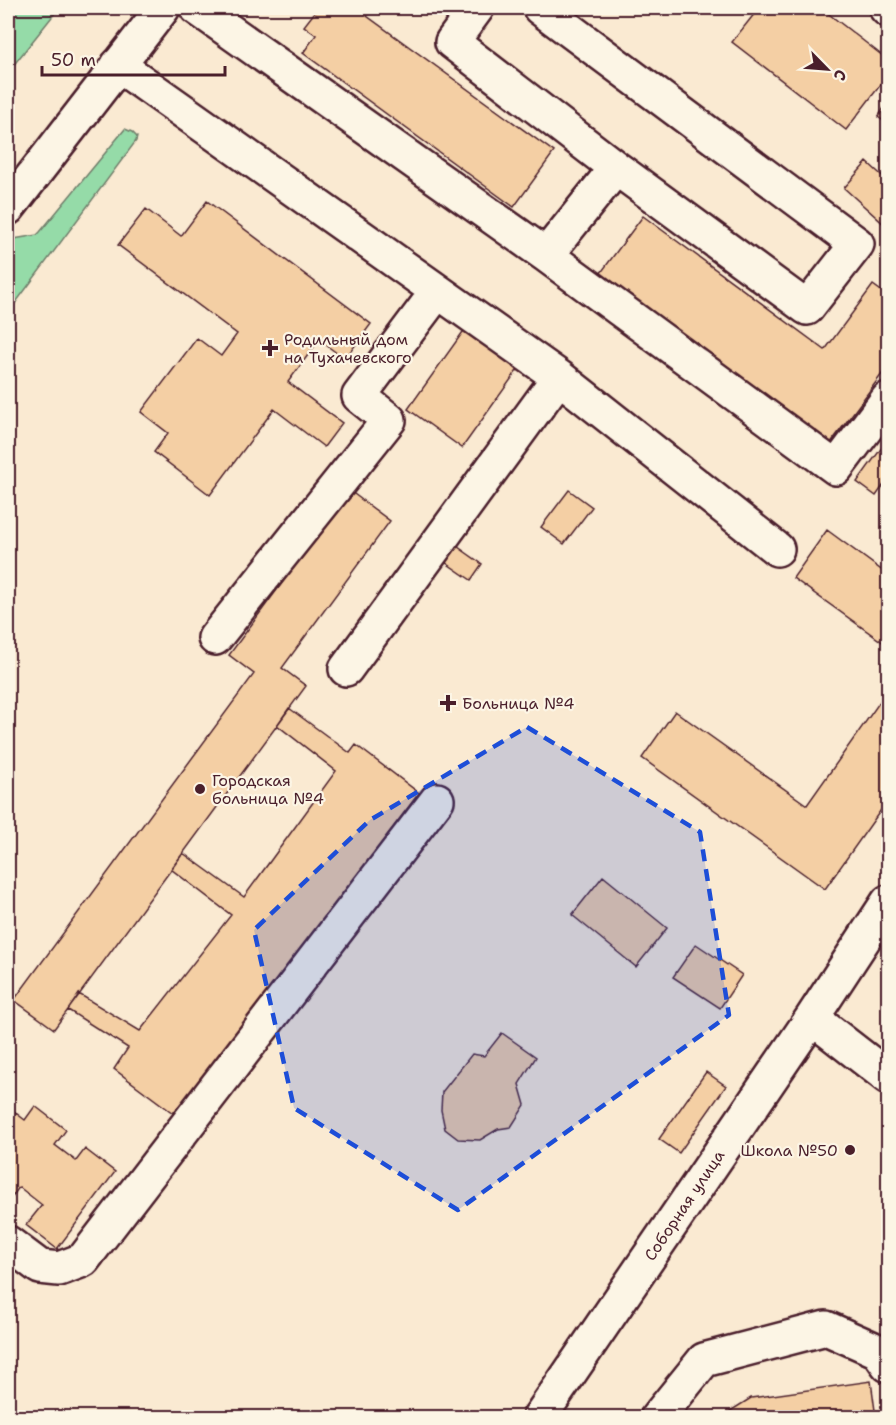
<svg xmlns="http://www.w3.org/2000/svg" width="896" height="1425" font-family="'Shantell Sans',sans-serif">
	<rect width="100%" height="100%" fill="#faead2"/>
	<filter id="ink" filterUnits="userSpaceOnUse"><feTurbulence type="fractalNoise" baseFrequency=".0167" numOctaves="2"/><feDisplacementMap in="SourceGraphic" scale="12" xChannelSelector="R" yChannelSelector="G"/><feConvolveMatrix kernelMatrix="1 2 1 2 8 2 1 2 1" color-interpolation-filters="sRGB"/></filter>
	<g filter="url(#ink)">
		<path fill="#95dba8" stroke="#707d6a" stroke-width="1.5" d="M 8,8 L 59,8 L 8,72 Z
			M 125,129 L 132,132 L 137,137 L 136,141 L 8,313 L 8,247 L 14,239 L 37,235 L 40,232 Z"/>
		<path fill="#f4cfa4" stroke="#4a1f2b" stroke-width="1.5" d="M 318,8 L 373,8 L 367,16 L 554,152 L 514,207 L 303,53 L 316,35 L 304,26 Z
			M 759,8 L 821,8 L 888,60 L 888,75 L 846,130 L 732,42 Z
			M 888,102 L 888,124 L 878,117 Z
			M 867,162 L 888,181 L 888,223 L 886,226 L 844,188 Z
			M 207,201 L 371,324 L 345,359 L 319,340 L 288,382 L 342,423 L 324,447 L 274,409 L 210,495 L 154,452 L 168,433 L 141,412 L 197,338 L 221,356 L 237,334 L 118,245 L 146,209 L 181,236 Z
			M 643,216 L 825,350 L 873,285 L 888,296 L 888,366 L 830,444 L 600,274 Z
			M 465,329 L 519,368 L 462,448 L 408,409 Z
			M 888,439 L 888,479 L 876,496 L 857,482 Z
			M 569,490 L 592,507 L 564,544 L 541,527 Z
			M 350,491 L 390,521 L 282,668 L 306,686 L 54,1029 L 14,1000 L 254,674 L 229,655 Z
			M 827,530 L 888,575 L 888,646 L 793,578 Z
			M 451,542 L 482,564 L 471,580 L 439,558 Z
			M 888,690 L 888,800 L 825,889 L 642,758 L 675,711 L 807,805 Z
			M 289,708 L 350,753 L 356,745 L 419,793 L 177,1116 L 114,1069 L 128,1048 L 68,1010 L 79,994 L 140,1031 L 231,915 L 171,869 L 183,853 L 244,897 L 336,771 L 277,725 Z
			M 603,876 L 667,928 L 636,967 L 572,915 Z
			M 696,944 L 742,975 L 720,1008 L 673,977 Z
			M 502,1033 L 536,1057 L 519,1084 L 525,1105 L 511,1127 L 498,1129 L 480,1140 L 458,1139 L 445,1129 L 441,1110 L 442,1092 L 472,1054 L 484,1056 Z
			M 706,1072 L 726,1086 L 679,1153 L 659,1139 Z
			M 35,1106 L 66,1130 L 55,1145 L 76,1161 L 85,1149 L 115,1172 L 57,1249 L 26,1225 L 42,1205 L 19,1187 L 8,1203 L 8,1107 L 25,1120 Z
			M 871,1381 L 876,1418 L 719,1418 L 751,1398 Z"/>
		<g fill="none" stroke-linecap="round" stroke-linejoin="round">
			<g stroke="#4a1f2b" stroke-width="38">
				<path id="minor" d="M 197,8 L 546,255 L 836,468 L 888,399
					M 477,8 L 452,42 L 616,168 L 807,308 L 857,244 L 540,8
					M 886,8 L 888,10
					M 118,65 L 559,377 L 777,549
					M 546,255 L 616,168
					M 215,638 L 389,420 L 359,396 L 437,292
					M 346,669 L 559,377
					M 812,1018 L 888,1077
					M 8,1243 L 40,1267 L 59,1269 L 83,1260 L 437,800
					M 539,1418 L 812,1018 L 888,902
					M 657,1418 L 704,1360 L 826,1328 L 878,1351 L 888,1365"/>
			</g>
			<g stroke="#4a1f2b" stroke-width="38">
				<path id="major" d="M 8,208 L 163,8"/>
			</g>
			<use href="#minor" stroke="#fcf5e5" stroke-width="33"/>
			<use href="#major" stroke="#fcf5e5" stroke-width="33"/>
		</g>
	</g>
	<path fill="#1d4ed8" fill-opacity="0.2" stroke="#1d4ed8" stroke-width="4.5" stroke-dasharray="12 8" stroke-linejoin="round" d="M 527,727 L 700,832 L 729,1015 L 458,1210 L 294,1108 L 254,930 L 370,820 Z"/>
	<g fill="#4a1f2b" stroke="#fcf5e5" stroke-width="2">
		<path d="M267 339h6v6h6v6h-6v6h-6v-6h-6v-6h6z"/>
		<path d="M445 694h6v6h6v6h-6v6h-6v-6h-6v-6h6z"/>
		<circle cx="200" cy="789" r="6"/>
		<circle cx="850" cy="1150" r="6"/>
	</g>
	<g text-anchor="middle" stroke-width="4.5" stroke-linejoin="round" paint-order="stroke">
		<g font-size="16" fill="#4a1f2b" stroke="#fcf5e5" text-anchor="start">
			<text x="284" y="345">Родильный дом<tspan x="284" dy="18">на Тухачевского</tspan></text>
			<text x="462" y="709">Больница №4</text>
			<text x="212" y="786">Городская<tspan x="212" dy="18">больница №4</tspan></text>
			<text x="838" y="1156" text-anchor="end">Школа №50</text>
		</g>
		<g font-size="16" fill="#4a1f2b" stroke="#fcf5e5">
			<text transform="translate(684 1205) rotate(-56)" y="6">Соборная улица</text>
		</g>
	</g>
	<rect width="896" height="1425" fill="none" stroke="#fcf5e5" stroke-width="30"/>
	<rect x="15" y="15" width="866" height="1395" fill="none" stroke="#4a1f2b" stroke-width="2" filter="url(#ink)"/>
	<g transform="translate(827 69) rotate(115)" stroke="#fcf5e5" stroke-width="4.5" paint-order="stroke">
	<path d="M0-4.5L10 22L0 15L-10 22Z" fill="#4a1f2b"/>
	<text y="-9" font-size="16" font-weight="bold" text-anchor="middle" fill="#4a1f2b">С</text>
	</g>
	<path d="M42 66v9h183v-9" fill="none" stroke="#4a1f2b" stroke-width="3"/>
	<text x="51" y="66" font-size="18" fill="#4a1f2b" stroke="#fcf5e5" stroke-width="4.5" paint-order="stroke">50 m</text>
</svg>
